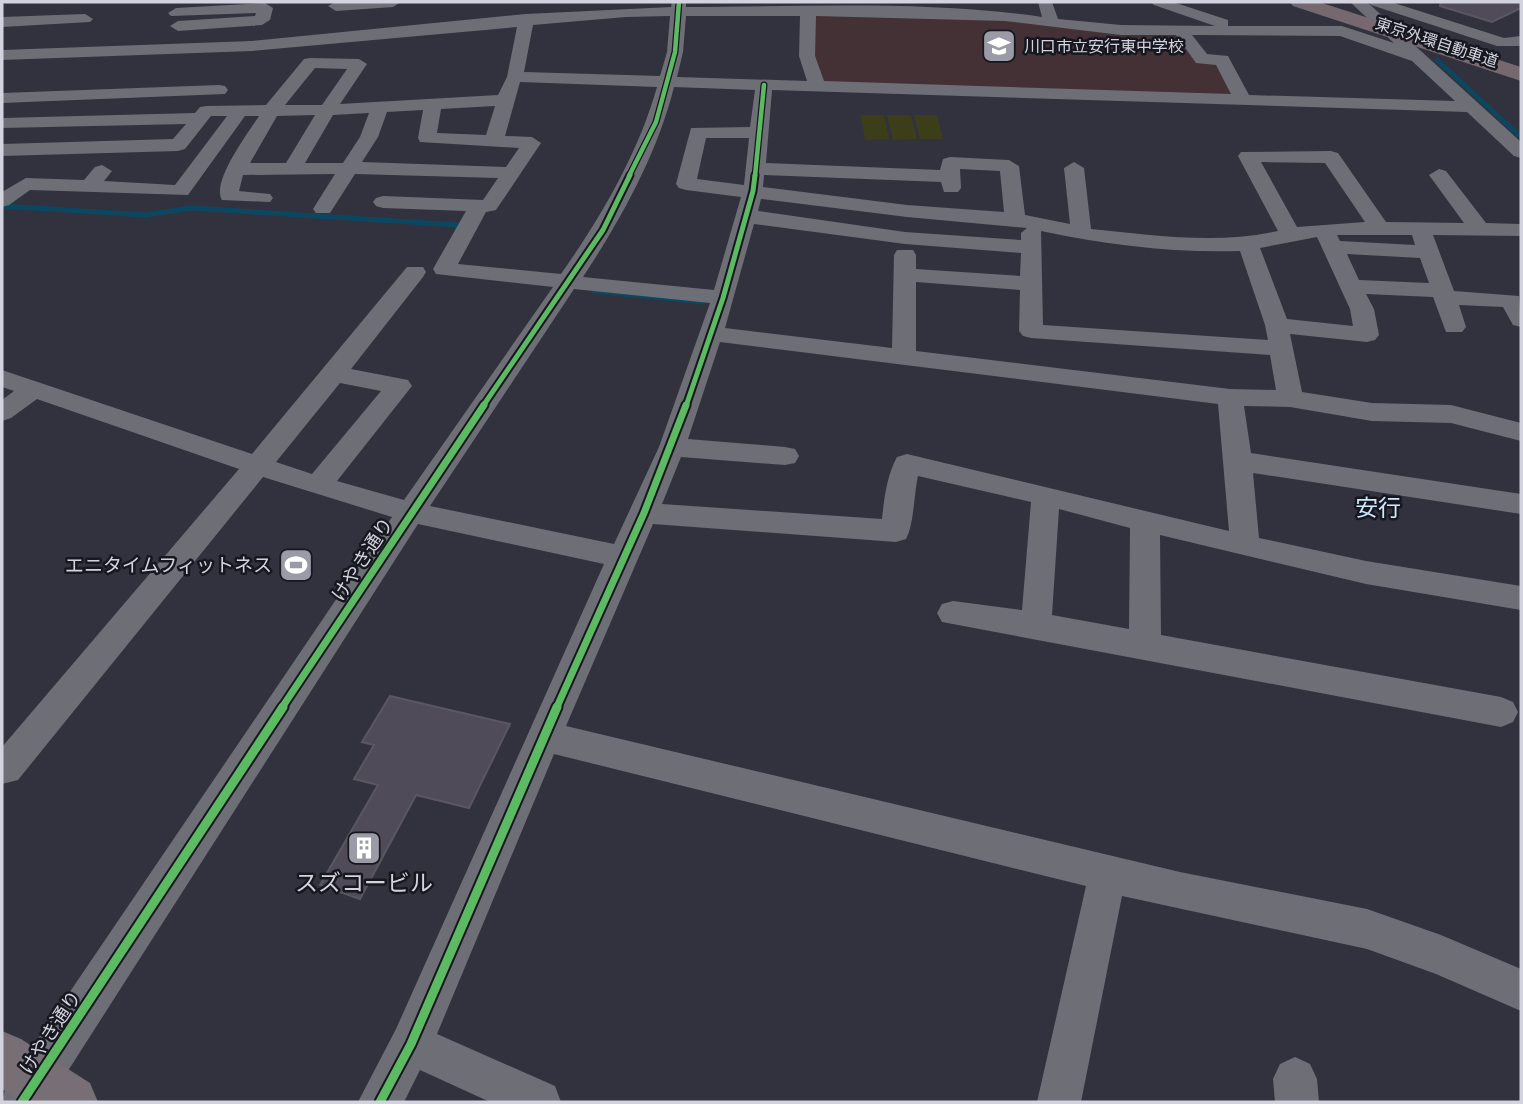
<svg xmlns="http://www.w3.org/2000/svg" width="1523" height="1104" font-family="'Golos Text','Noto Sans JP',sans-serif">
	<rect width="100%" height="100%" fill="#32323e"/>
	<path fill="#433135" d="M 813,13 L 995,18 L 1177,34 L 1195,62 L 1217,64 L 1236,98 L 822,83 L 814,57 Z"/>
	<path fill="#3c3e19" d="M 861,115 L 884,115 L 889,139 L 865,140 Z
		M 887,115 L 911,115 L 917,139 L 893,140 Z
		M 914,115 L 937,115 L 943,139 L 920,139 Z"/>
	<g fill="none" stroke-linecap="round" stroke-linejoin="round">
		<path stroke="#0c4761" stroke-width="4.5" d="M 1437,60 L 1521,137"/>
		<path stroke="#0c4761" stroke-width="5" d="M 2,206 L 145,215 L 192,208 L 459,225 L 457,230
			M 594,291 L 703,302"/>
	</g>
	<path fill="#504b59" stroke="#5a5761" stroke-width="2" d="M 1441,2 L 1521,2 L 1521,8 L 1492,22 L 1440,6 Z
		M 390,696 L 510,724 L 469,808 L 416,795 L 360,899 L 320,885 L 378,785 L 354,779 L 374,745 L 362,742 Z"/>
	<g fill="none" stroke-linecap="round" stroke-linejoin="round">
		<path fill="#6e6e77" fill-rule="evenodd" d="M 335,2 L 401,2 L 393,7 L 336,11 L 328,6 Z
			M 672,2 L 686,2 L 686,7 C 802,7 927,0 1042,17 L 1038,2 L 1052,2 L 1058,19 L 1121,25 L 1215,26 L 1154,5 L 1151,2 L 1173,2 L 1228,20 L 1228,26 L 1342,26 L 1394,43 L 1350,2 L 1367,2 L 1521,142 L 1521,158 L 1514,156 L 1467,112 L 772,90 L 766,163 L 940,170 L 943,159 L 950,157 L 1009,160 L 1019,166 L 1025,215 L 1070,224 L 1064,168 L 1074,162 L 1084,168 L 1091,229 C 1154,235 1215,245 1278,231 L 1238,156 L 1241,152 L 1331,151 L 1338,153 L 1386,222 L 1464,223 L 1429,175 L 1439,169 L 1446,171 L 1486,223 L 1521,224 L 1521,236 L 1433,235 L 1454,291 L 1519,296 L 1521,327 L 1513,325 L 1503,307 L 1459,305 L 1466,327 L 1462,332 L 1446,332 L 1433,297 L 1366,294 L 1374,309 L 1379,335 L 1375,340 L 1367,342 L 1290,334 L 1302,392 L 1372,403 L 1451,405 L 1521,423 L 1521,441 L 1451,423 L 1372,421 L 1290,407 L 1244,406 L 1251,453 L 1521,494 L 1521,514 L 1253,473 L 1259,538 L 1366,561 L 1521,586 L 1521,610 L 1366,584 L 1160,535 L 1161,635 L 1501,697 L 1513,702 L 1518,712 L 1513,722 L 1501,727 L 942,622 L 937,613 L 942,604 L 953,601 L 1022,610 L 1031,502 L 918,476 C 914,493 914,525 906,539 L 896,542 L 653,524 L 566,726 L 1180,872 L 1367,909 L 1441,935 L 1521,969 L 1521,1011 L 1436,974 L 1367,949 L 1122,896 L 1081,1102 L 1037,1102 L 1086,886 L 554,754 L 437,1034 L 555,1086 L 561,1102 L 490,1102 L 420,1070 L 404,1102 L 358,1102 L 396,1029 L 604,564 L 418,524 L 48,1102 L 2,1102 L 6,1086 L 392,517 L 263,477 L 18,780 L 2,784 L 2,747 L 239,469 L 37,399 L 11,418 L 2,421 L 2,400 L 14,391 L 2,387 L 2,370 L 252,454 L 407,267 L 423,267 L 426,272 L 423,277 L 351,369 L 408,380 L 412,386 L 337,481 L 404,500 L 553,287 L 436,274 L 433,269 L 466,211 L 383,208 L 376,206 L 373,202 L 376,198 L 383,196 L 483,200 L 498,178 L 355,174 L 330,213 L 316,213 L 313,209 L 335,174 L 243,175 L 239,191 L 270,194 L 273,198 L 270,202 L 222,200 C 211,182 248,133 259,116 L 245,116 L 188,195 L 30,190 L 9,205 L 2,207 L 2,192 L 26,178 L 84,180 L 95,167 L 102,165 L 112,171 L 104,181 L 175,185 L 227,116 L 211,116 L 185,149 L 178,151 L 2,156 L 2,144 L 173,139 L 186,124 L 2,128 L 2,118 L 195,113 L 200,107 L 206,106 L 266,105 L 304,59 L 310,58 L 359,59 L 367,64 L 340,104 L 498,95 L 507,77 L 517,27 L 252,51 L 2,60 L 2,50 L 252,41 L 526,14 L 671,7 ZM 670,16 L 667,52 L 660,76 L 524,72 L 533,25 L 626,17 ZM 686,16 L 800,16 L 799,56 L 807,81 L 677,77 L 683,52 ZM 816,16 L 1005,21 L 1121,35 L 1176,35 L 1196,63 L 1216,65 L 1231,94 L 824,81 L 815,56 ZM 1192,35 L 1340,36 L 1412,61 L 1455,101 L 1249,95 L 1228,56 L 1207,54 ZM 315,68 L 347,69 L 322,105 L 285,105 ZM 520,82 L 657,87 C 638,154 601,217 561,274 L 458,264 L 486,212 L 496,210 L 541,143 L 532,137 L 505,136 ZM 674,87 L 755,90 L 750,127 L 691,128 L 676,184 L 679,188 L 686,190 L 741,197 L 714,290 L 583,277 C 621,219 657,155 674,87 ZM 495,106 L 486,135 L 437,133 L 441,109 ZM 423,110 L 418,138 L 420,142 L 519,148 L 506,167 L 362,162 L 378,137 L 387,112 ZM 369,113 L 360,137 L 343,163 L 305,163 L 333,115 ZM 315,115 L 286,163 L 250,163 L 277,116 ZM 706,138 L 749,138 L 744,185 L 697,179 ZM 1261,162 L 1325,163 L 1365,222 L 1297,227 ZM 960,169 L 1000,171 L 1004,212 L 907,205 L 763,187 L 764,175 L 941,182 L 944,192 L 958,192 L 961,188 ZM 761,199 L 907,217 L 1027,228 L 1021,233 L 1021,240 L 905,232 L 758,211 ZM 754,224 L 905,244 L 1021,253 L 1020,276 L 916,269 L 916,255 L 913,250 L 897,250 L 894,255 L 892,348 L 725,328 ZM 1041,231 C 1107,245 1173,253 1240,251 L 1265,325 L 1268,340 L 1043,325 ZM 1337,235 L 1412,235 L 1415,245 L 1340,241 ZM 1317,237 L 1350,309 L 1353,326 L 1287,319 L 1260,248 ZM 1347,254 L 1420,258 L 1429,283 L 1359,280 ZM 916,282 L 1020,290 L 1019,331 L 1023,336 L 1031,338 L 1270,355 L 1276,390 L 1230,389 L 916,351 ZM 574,289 L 710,303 L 659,447 L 614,544 L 430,506 ZM 720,342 L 1218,404 L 1229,531 L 907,454 L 897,457 C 887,475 884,499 882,519 L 662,504 L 681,457 L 785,465 L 795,463 L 799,456 L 795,449 L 785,447 L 688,439 ZM 340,383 L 381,391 L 312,474 L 276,462 ZM 1059,509 L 1130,528 L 1129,629 L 1052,615 Z
			M 1368,2 L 1391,2 L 1504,38 L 1521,36 L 1521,46 L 1497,46 L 1371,5 Z
			M 265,3 L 273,8 L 270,20 L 262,25 L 178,31 L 170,26 L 178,21 L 255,16 L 256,13 L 171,16 L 168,13 L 176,8 Z
			M 85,14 L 93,19 L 90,22 L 2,27 L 2,17 Z
			M 219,85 L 225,86 L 228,90 L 225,94 L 2,103 L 2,93 Z
			M 1295,1057 L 1310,1064 L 1317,1079 L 1319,1102 L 1275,1102 L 1273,1079 L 1280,1064 Z"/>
		<path fill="#786e75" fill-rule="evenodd" d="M 2,1031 L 21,1039 L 90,1083 L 98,1102 L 22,1102 L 2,1089 Z"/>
		<path fill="#76686f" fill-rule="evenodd" d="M 1290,2 L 1319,2 L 1521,67 L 1521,81 L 1293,6 Z"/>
		<g stroke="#171720" stroke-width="7">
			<path id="cycleway-far3" d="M 629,176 L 656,122 L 675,52 L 679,2
				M 755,176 L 764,85"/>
		</g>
		<g stroke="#171720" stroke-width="9">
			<path id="cycleway-far2" d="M 483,406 L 603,230 L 630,175
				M 686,406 L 723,298 L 753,191 L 755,175"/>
		</g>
		<g stroke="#171720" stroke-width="11">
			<path id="cycleway-far1" d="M 281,709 L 484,405
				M 556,709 L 644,513 L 686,405"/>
		</g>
		<g stroke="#171720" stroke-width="13">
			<path id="cycleway" d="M 22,1102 L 283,707
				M 380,1102 L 411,1044 L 557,707"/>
		</g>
		<use href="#cycleway-far3" stroke="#5cba63" stroke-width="4.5"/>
		<use href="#cycleway-far2" stroke="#5cba63" stroke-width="5"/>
		<use href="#cycleway-far1" stroke="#5cba63" stroke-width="7"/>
		<use href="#cycleway" stroke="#5cba63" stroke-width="9"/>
	</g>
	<defs>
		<g id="school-square" transform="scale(1.75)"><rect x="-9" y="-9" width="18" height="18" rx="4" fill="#9b9ba7" stroke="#171720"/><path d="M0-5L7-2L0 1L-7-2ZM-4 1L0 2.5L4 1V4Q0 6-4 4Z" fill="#fff"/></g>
		<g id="stadium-square" transform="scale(1.75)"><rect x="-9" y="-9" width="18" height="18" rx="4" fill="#9b9ba7" stroke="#171720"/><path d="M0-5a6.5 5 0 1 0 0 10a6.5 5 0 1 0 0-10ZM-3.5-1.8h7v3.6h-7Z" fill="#fff"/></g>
		<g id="building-square" transform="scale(1.75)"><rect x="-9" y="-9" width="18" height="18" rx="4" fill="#9b9ba7" stroke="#171720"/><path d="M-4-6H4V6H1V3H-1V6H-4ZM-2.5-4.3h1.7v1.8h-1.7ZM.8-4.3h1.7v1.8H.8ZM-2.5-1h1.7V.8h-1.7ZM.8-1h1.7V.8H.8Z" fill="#fff"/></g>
	</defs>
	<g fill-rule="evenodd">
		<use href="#school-square" x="999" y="46"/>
		<use href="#stadium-square" x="296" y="565"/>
		<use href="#building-square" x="364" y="848"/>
	</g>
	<g text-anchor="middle" stroke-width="5" stroke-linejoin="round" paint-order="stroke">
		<g font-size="16" fill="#d3d3e0" stroke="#171720">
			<text transform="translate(1437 42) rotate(18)" y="6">東京外環自動車道</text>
		</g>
		<g font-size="16" fill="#d3d3e0" stroke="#171720" text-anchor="start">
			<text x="1024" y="52">川口市立安行東中学校</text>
		</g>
		<g font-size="19" fill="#d3d3e0" stroke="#171720">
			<text transform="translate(362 559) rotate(-57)" y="7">けやき通り</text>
			<text transform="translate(50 1032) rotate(-57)" y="7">けやき通り</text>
		</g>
		<g font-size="19" fill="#d3d3e0" stroke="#171720" text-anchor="end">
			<text x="272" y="572">エニタイムフィットネス</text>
		</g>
		<g font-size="23" fill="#cee7fd" stroke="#171720">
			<text x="1378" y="516">安行</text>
		</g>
		<g font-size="23" fill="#d3d3e0" stroke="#171720">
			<text x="364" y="891">スズコービル</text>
		</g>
	</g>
	<rect width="1523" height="1104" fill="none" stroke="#d3d3e0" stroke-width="7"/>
</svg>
